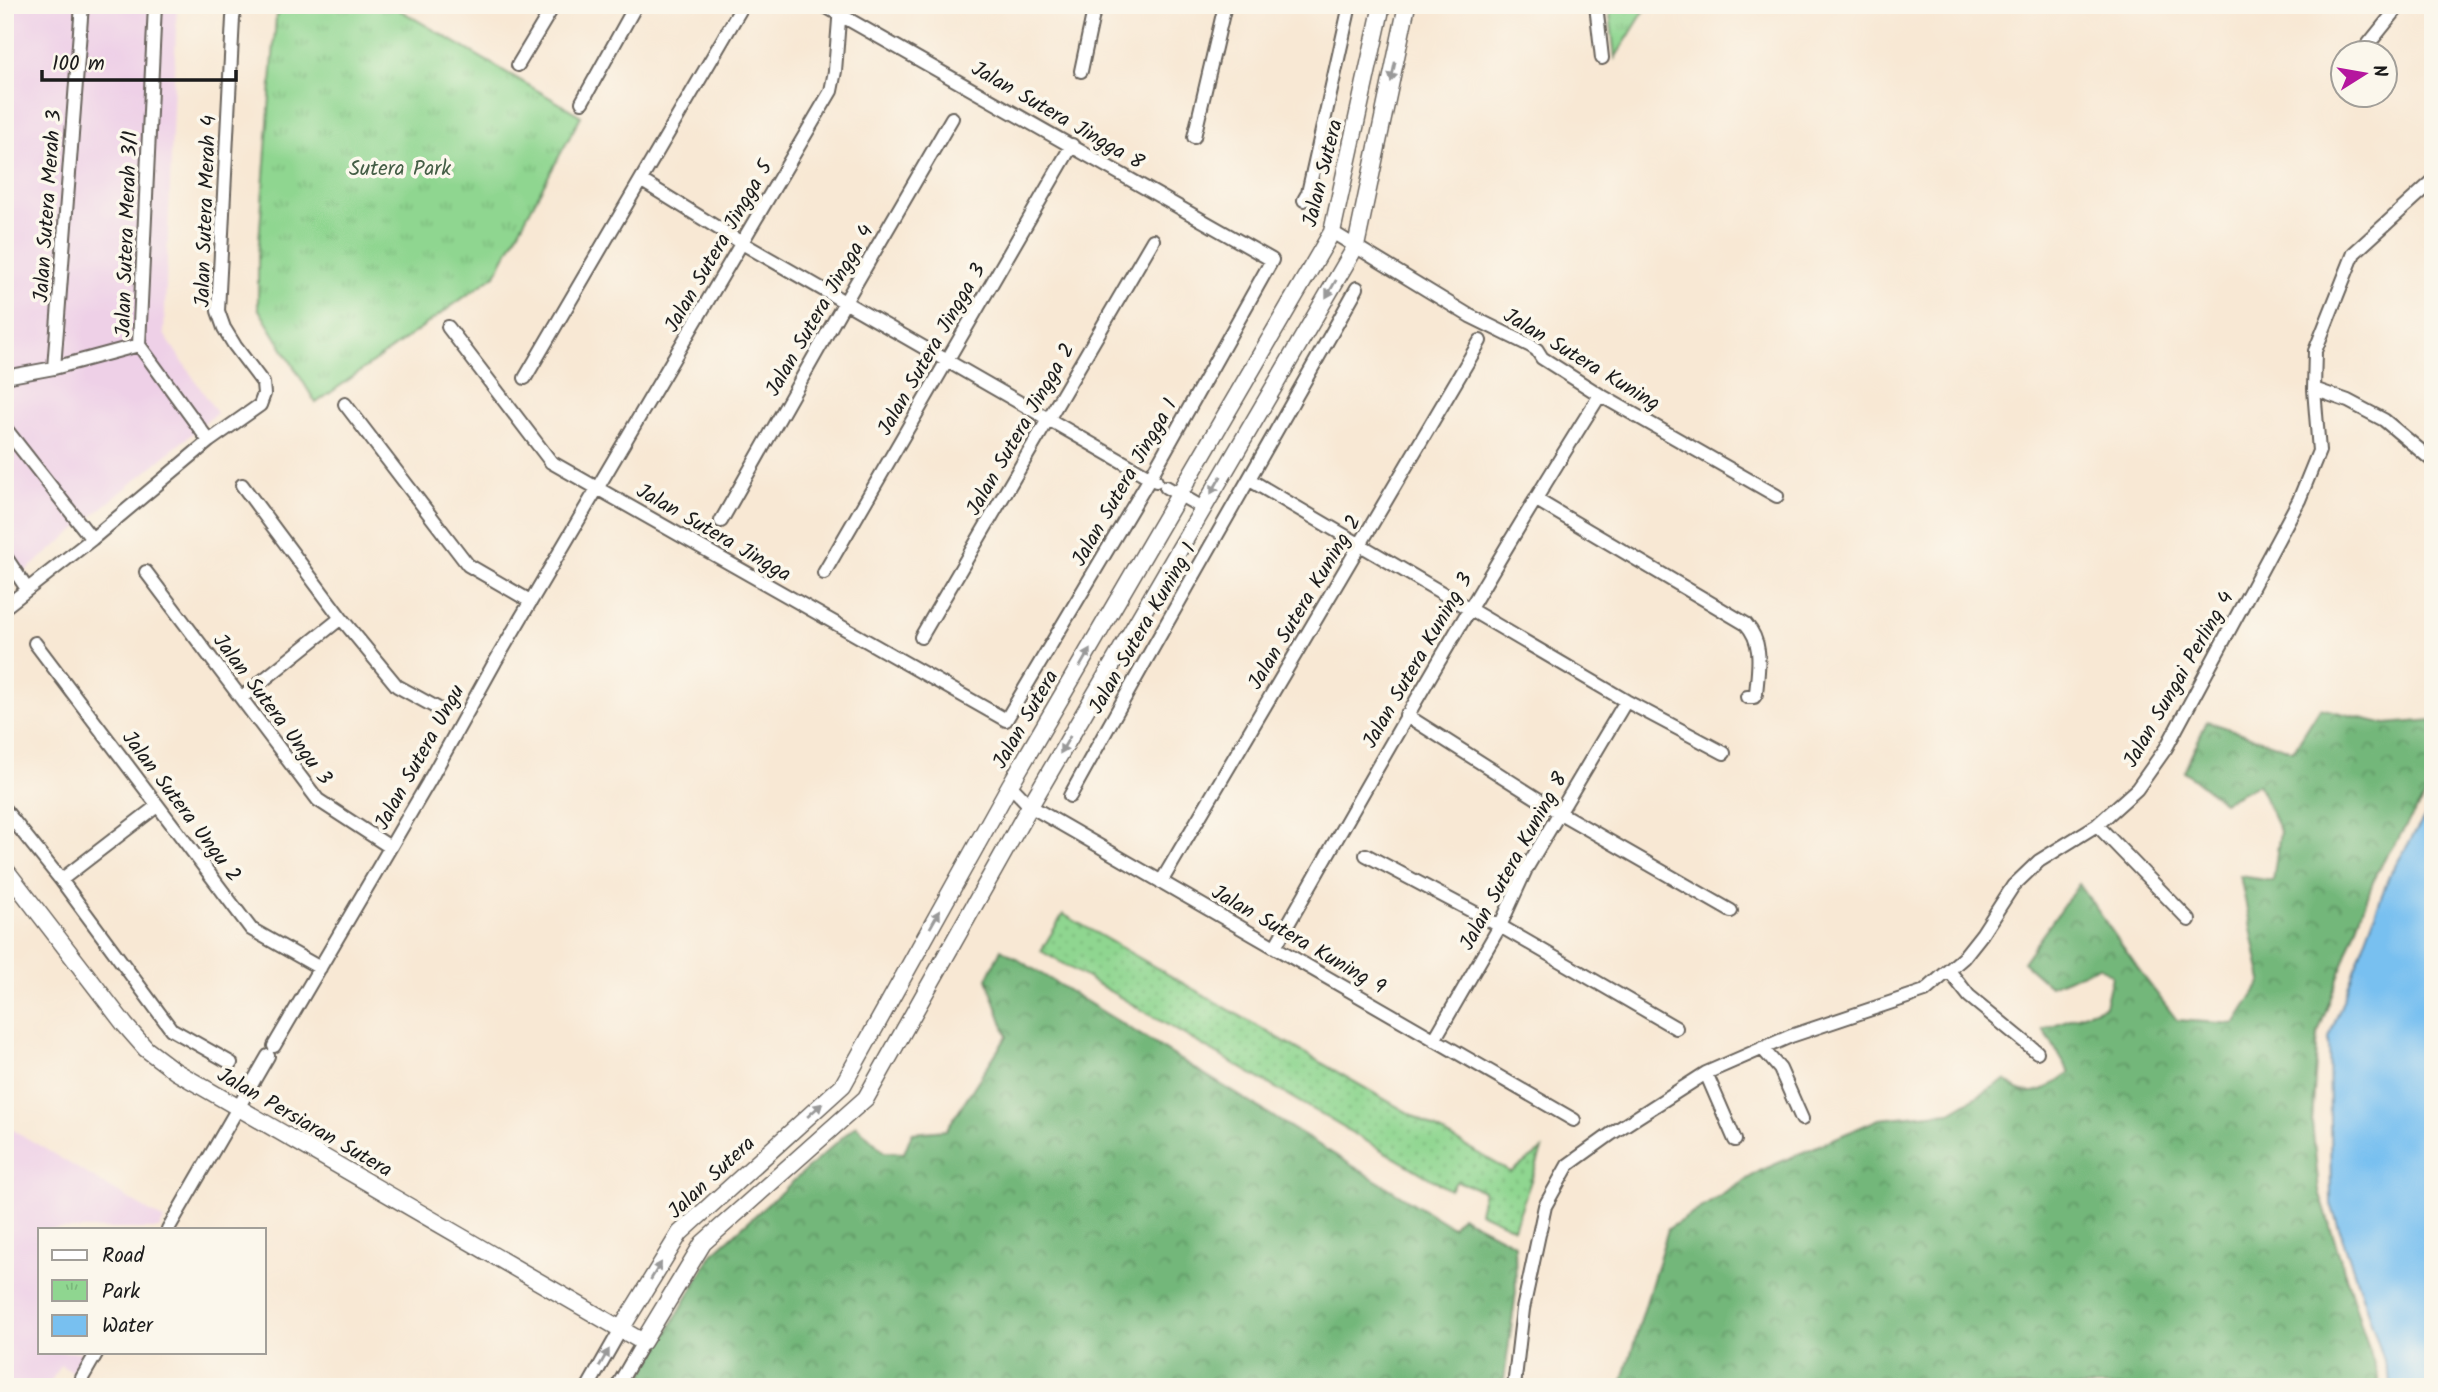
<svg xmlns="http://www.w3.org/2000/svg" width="2438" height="1392" font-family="Kalam,sans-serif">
	<defs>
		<pattern id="grass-dots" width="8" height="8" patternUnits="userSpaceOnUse" patternTransform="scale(1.75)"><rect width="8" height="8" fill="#8fd690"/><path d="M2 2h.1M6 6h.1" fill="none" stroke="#7bb77c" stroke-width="1.8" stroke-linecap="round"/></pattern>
		<pattern id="forest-crowns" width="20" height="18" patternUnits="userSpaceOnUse" patternTransform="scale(1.75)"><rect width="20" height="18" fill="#73b77a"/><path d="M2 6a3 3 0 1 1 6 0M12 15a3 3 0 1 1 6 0" fill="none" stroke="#5e9463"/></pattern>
		<pattern id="park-tufts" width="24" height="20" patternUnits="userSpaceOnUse" patternTransform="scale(1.75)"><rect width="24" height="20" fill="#8fd690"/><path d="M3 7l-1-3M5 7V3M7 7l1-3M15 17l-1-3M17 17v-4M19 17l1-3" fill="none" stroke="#7bb77c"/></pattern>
	</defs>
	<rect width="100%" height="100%" fill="#fbf7ec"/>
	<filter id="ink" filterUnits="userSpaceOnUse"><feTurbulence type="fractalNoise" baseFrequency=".0143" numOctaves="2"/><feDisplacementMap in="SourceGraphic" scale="14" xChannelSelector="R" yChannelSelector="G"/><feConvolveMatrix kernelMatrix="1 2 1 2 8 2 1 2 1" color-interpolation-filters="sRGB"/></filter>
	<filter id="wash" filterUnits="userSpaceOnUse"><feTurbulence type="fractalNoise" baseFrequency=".00686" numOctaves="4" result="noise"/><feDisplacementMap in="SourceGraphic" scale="28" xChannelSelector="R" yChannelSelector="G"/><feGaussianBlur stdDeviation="1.57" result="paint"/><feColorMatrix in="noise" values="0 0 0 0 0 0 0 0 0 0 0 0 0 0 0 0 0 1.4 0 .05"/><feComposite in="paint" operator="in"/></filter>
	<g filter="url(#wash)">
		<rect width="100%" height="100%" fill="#f8e8d4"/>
		<path fill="#eed0e7" d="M 5,5 L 177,5 L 164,334 L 217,413 L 5,588 Z
			M 5,1125 L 164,1220 L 159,1229 L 40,1229 L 40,1352 L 87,1352 L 74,1373 L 60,1365 L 48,1387 L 5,1387 Z"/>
		<path fill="url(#grass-dots)" stroke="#567956" stroke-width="2" d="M 1063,914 L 1511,1172 L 1542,1150 L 1514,1228 L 1479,1212 L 1484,1191 L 1457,1181 L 1450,1190 L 1041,951 Z"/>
		<path fill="url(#forest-crowns)" stroke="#486a4b" stroke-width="2" d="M 2320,708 L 2386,724 L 2433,720 L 2433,784 L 2377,871 L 2318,1033 L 2312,1123 L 2319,1191 L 2381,1387 L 1621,1387 L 1668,1229 L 1760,1171 L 1879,1119 L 1950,1112 L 2005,1080 C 2030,1104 2047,1088 2070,1073 L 2043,1029 L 2105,1006 L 2112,976 L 2099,966 L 2050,986 L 2023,962 L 2079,884 L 2145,978 L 2177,1020 L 2235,1024 L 2262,981 L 2240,876 L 2273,881 L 2280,831 L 2258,784 L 2223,802 L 2184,771 L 2207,721 L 2293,751 Z
			M 1001,949 L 1452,1227 L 1461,1216 L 1515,1244 L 1516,1292 L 1503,1387 L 636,1387 L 712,1254 L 856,1125 L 884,1152 L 904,1153 L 912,1133 L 946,1130 L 1007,1036 L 987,979 Z"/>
		<path fill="url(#park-tufts)" stroke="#567956" stroke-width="2" d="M 282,5 L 391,5 L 581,116 L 495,275 L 316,403 L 258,308 L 258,255 L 276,17 Z
			M 1609,5 L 1648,5 L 1615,58 Z"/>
		<path fill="#78c0f0" stroke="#4a6e86" stroke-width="2" d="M 2433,803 L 2433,1387 L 2393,1387 L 2331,1204 L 2329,1038 L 2389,876 Z"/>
	</g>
	<g filter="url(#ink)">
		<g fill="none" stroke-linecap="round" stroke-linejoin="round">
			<g stroke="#69635c" stroke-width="16">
				<path id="minor" d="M 155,5 L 139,345 L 209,441
					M 1596,5 L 1602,58
					M 2367,46 L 2400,5
					M 518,65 L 554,5
					M 1081,71 L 1095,5
					M 582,102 L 636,5
					M 1194,137 L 1225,5
					M 642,181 L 742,243 L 1156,481
					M 1304,200 L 1308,193 L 1350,5
					M 1332,232 L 1470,316 L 1531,346 L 1537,350 L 1542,358 L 1600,395 L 1777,496
					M 448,327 L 551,462 L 1006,720 L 1150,478 L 1272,260 L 823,5
					M 54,368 L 82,5
					M 5,377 L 54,368 L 139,345
					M 525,378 L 743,5
					M 2314,389 L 2348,401 L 2384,420 L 2433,461
					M 345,404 L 468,565 L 530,601
					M 5,428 L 92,539
					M 1250,480 L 1626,701 L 1724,753
					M 242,485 L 341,618 L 397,686 L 437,708
					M 1166,487 L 1203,508
					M 1535,499 L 1746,624 C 1764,644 1758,668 1756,694 L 1754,697 L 1747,697
					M 721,521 L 845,302 L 952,118
					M 5,556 L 27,589
					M 146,572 L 318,800 L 390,847
					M 824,573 L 1072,145
					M 5,607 L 92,539 L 209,441 L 260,405 L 264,394 L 263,383 L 235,346 L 224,328 L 218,311 L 233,18 L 236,5
					M 921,637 L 1153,240
					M 35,643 L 251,929 L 320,968
					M 241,698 L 341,618
					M 1406,715 L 1560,813 L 1731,911
					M 1010,785 L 1030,806 L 1574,1120
					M 1070,796 C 1164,625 1262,458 1357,288
					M 5,810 L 61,880 L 171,1029 L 231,1063
					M 2097,825 L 2189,920
					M 1366,855 L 1500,926 L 1676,1028
					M 61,880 L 157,806
					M 1161,882 L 1480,341
					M 1275,947 C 1380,762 1486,576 1600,395
					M 1950,972 L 1969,996 L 2037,1052
					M 1434,1040 L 1500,926 L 1526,869 L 1626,701
					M 274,1046 L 428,783 L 495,662 L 831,91 L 835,71 L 840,7
					M 1762,1048 L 1780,1069 L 1802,1119
					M 1706,1073 L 1735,1140
					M 168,1229 L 268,1056
					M 82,1378 L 97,1352
					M 588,1387 L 621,1329
					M 617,1387 L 643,1342
					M 1514,1387 L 1523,1309 L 1545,1206 L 1568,1165 L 1611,1134 L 1706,1073 L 1791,1036 L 1925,991 L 1963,958 L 1982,934 L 2013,886 L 2039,861 L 2097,825 L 2137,789 L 2166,748 L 2299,500 L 2319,451 L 2314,389 L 2315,351 L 2354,253 L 2433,181"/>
			</g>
			<g stroke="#69635c" stroke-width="19">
				<path id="tertiary" d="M 5,869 L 125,1025 L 146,1049 L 175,1071 L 643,1342 L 703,1243 L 866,1098 L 1030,806 L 1356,246 L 1407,5
					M 621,1329 L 680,1233 L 843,1085 L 1010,785 L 1332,232 L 1382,5"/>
			</g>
			<use href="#minor" stroke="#fff" stroke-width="12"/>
			<use href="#tertiary" stroke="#fff" stroke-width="16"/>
		</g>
		<defs><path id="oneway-solid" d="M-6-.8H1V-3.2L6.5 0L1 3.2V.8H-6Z" transform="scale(1.75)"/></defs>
		<g fill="#999">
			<use href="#oneway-solid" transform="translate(1393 72) rotate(102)"/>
			<use href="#oneway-solid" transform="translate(1331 289) rotate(120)"/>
			<use href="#oneway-solid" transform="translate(1216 485) rotate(120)"/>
			<use href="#oneway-solid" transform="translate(1085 658) rotate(-60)"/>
			<use href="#oneway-solid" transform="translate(1065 745) rotate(120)"/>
			<use href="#oneway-solid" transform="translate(935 919) rotate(-61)"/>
			<use href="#oneway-solid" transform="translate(815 1110) rotate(-42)"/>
			<use href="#oneway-solid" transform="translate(656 1271) rotate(-58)"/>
			<use href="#oneway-solid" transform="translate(604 1358) rotate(-60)"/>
		</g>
	</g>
	<g text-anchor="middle" stroke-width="7" stroke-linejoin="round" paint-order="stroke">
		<g font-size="21" fill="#1c1c1c" stroke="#fbf7ec">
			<text transform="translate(1058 115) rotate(30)" y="7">Jalan Sutera Jingga 8</text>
			<text transform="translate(1322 173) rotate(-76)" y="7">Jalan Sutera</text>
			<text transform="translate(47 206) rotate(-86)" y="7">Jalan Sutera Merah 3</text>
			<text transform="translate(205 211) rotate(-88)" y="7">Jalan Sutera Merah 4</text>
			<text transform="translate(126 234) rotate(-88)" y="7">Jalan Sutera Merah 3/1</text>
			<text transform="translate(718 246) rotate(-60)" y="7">Jalan Sutera Jingga 5</text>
			<text transform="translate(819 310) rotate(-60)" y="7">Jalan Sutera Jingga 4</text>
			<text transform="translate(931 349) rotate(-60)" y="7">Jalan Sutera Jingga 3</text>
			<text transform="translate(1582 359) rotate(31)" y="7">Jalan Sutera Kuning</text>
			<text transform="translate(1020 429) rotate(-60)" y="7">Jalan Sutera Jingga 2</text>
			<text transform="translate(1124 482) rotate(-60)" y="7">Jalan Sutera Jingga 1</text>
			<text transform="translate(714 532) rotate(30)" y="7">Jalan Sutera Jingga</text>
			<text transform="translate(1304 602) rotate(-59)" y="7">Jalan Sutera Kuning 2</text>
			<text transform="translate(1142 628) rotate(-60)" y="7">Jalan Sutera Kuning 1</text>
			<text transform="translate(1417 660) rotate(-60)" y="7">Jalan Sutera Kuning 3</text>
			<text transform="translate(2178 679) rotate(-60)" y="7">Jalan Sungai Perling 4</text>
			<text transform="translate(273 709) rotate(53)" y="7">Jalan Sutera Ungu 3</text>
			<text transform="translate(1025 719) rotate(-60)" y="7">Jalan Sutera</text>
			<text transform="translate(419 757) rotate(-61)" y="7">Jalan Sutera Ungu</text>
			<text transform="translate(182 806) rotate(53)" y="7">Jalan Sutera Ungu 2</text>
			<text transform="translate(1513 861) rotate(-61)" y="7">Jalan Sutera Kuning 8</text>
			<text transform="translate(1299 939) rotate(30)" y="7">Jalan Sutera Kuning 9</text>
			<text transform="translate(305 1122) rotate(30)" y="7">Jalan Persiaran Sutera</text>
			<text transform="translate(711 1177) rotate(-43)" y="7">Jalan Sutera</text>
		</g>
		<g font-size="21" fill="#445d45" stroke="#fbf7ec">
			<text x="400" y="175">Sutera Park</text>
		</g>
	</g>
	<rect width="2438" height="1392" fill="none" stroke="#fbf7ec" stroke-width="28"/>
	<rect x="38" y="1228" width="228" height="126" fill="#fbf7ec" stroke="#a29f99" stroke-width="2"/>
	<rect x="52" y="1250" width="35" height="10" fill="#ffffff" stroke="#a29f99" stroke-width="2"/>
	<text x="102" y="1262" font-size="21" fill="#1c1c1c">Road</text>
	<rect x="52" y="1280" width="35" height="21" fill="url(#park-tufts)" stroke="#a29f99" stroke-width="2"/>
	<text x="102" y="1298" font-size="21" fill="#1c1c1c">Park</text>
	<rect x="52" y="1315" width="35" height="21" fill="#78c0f0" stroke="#a29f99" stroke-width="2"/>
	<text x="102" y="1332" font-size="21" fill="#1c1c1c">Water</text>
	<g transform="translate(2364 74) rotate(79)"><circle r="33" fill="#fbf7ec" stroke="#a29f99" stroke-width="2"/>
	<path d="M0-5L12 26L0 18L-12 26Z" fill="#b5179e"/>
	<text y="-10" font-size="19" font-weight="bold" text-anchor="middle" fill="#1c1c1c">N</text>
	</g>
	<path d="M42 70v10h194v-10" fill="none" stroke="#1c1c1c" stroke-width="3.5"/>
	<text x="52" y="70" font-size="21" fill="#1c1c1c" stroke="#fbf7ec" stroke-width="5" paint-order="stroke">100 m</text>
</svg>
